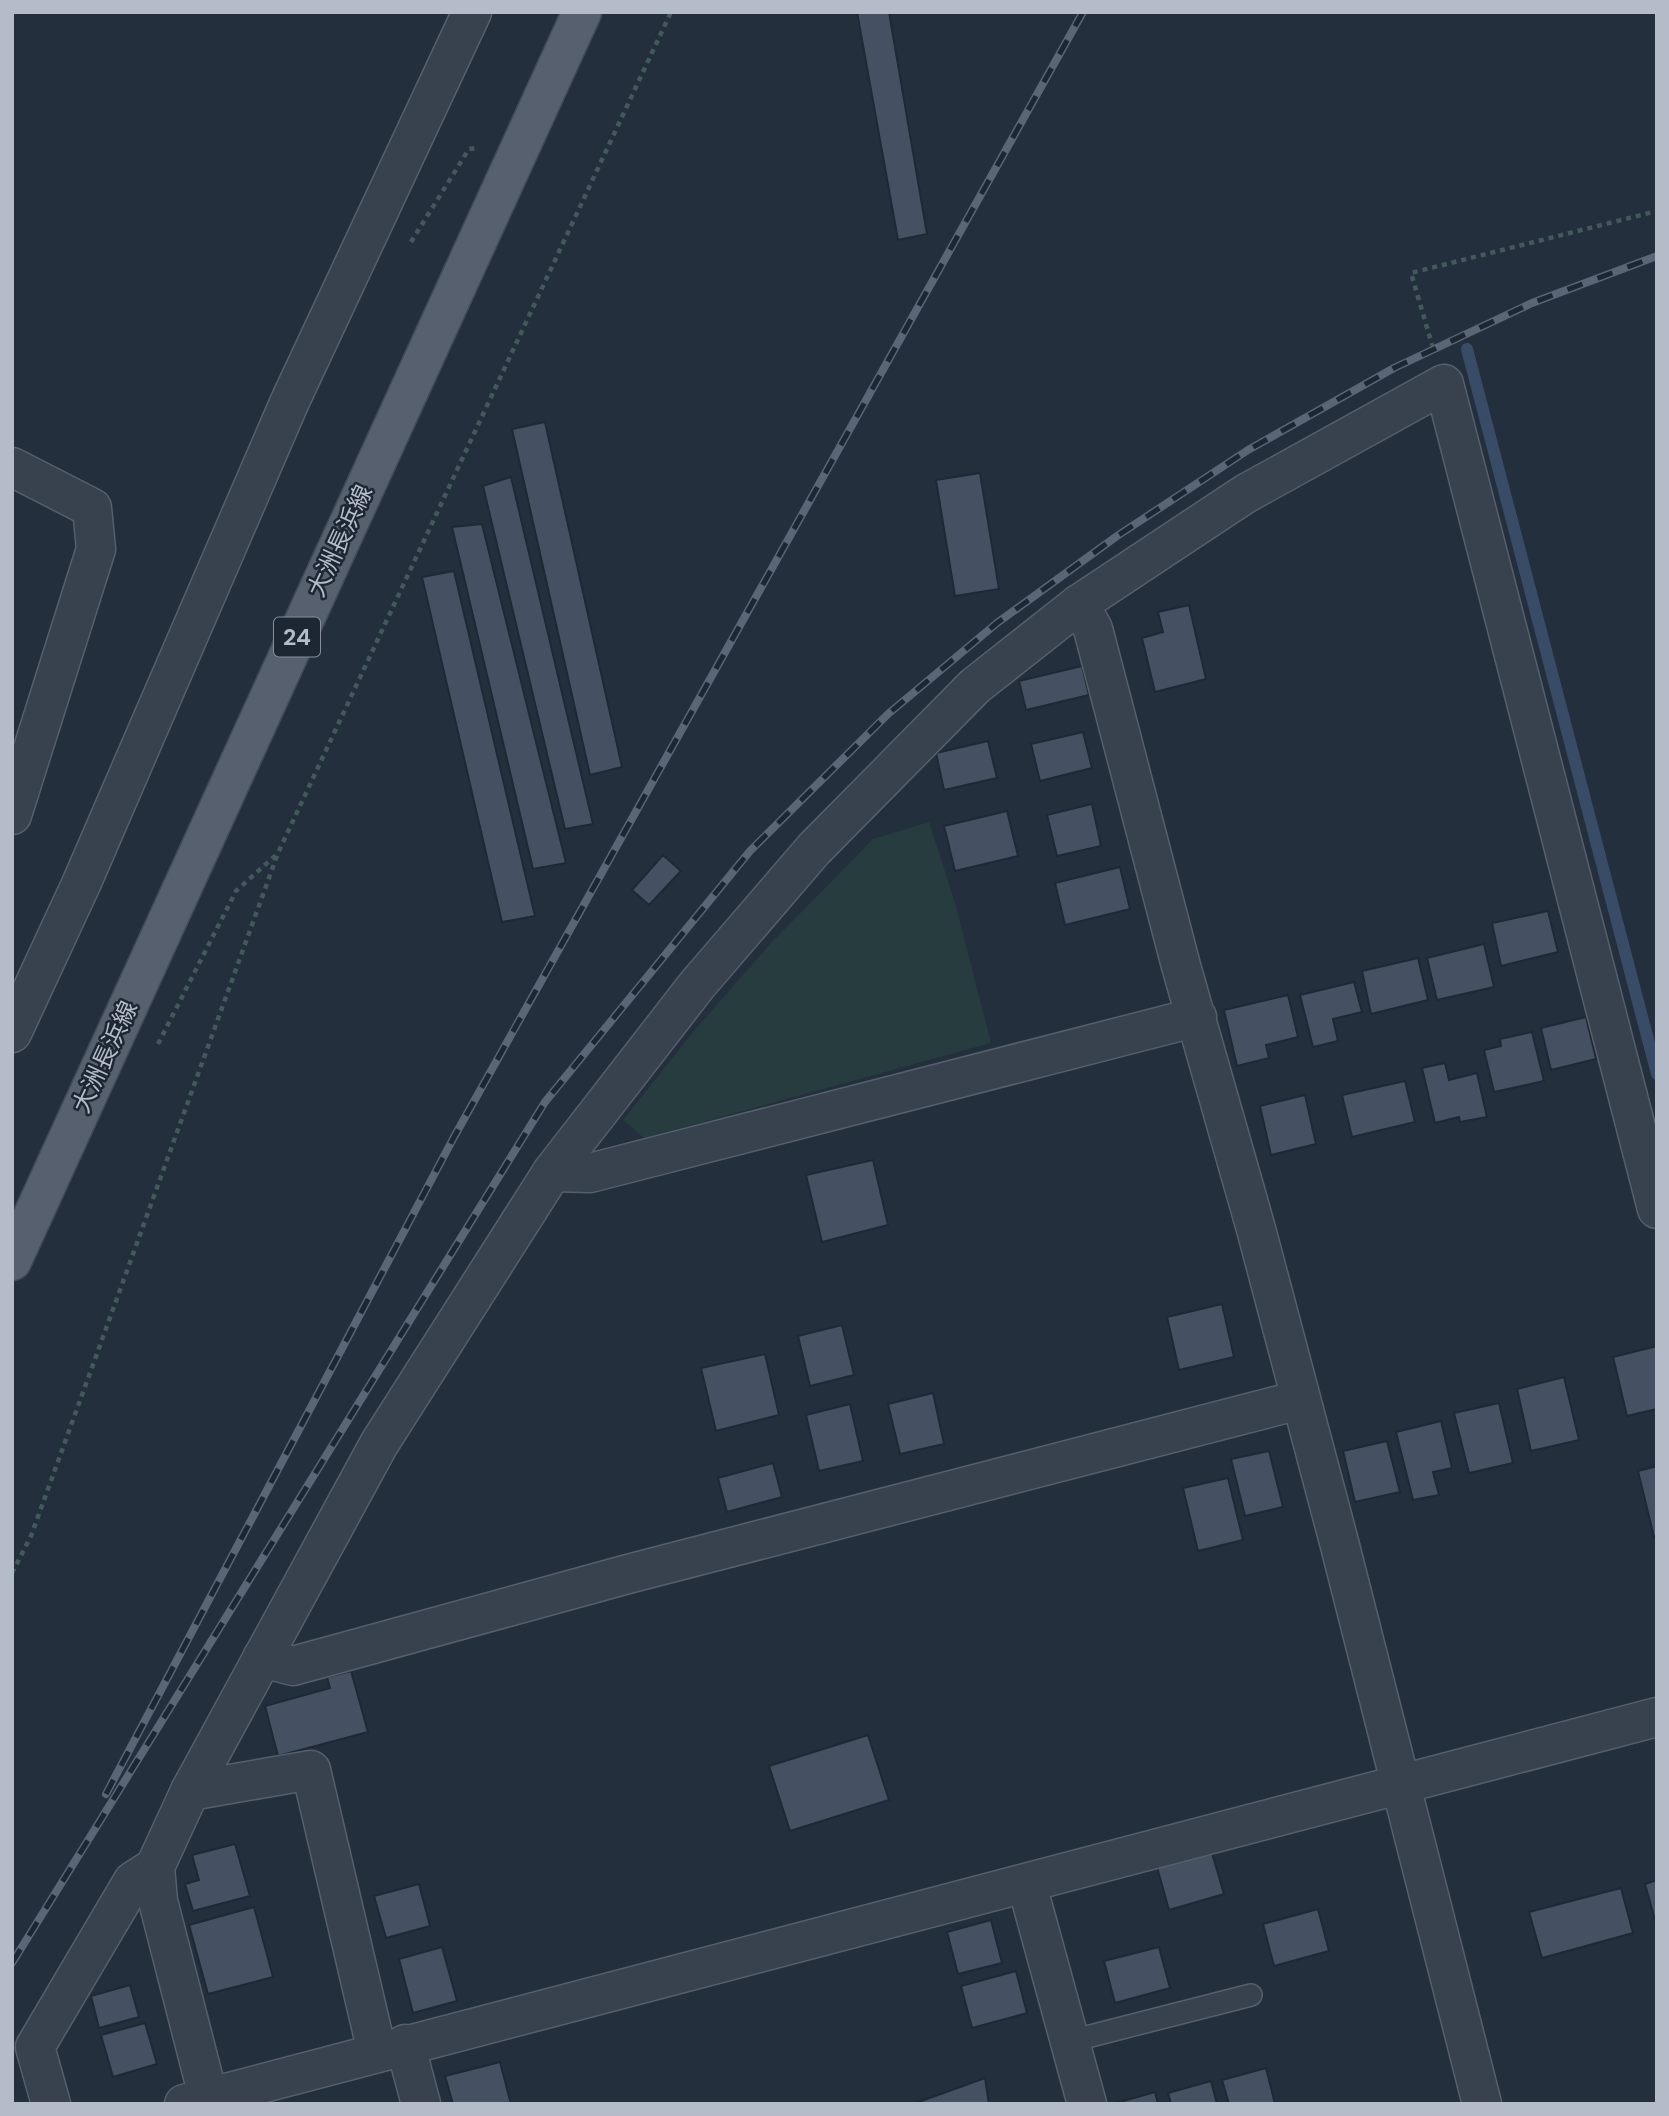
<svg xmlns="http://www.w3.org/2000/svg" width="1669" height="2116" font-family="'DM Sans','Noto Sans JP',sans-serif">
	<rect width="100%" height="100%" fill="#242f3e"/>
	<path fill="#263c3f" d="M 929,822 L 955,903 L 991,1043 L 644,1138 L 623,1120 L 693,1032 L 772,942 L 873,839 Z"/>
	<g fill="none" stroke-linecap="round" stroke-linejoin="round">
		<path stroke="#394c67" stroke-width="12" d="M 1467,349 L 1657,1074"/>
	</g>
	<path fill="#455162" stroke="#1f2835" stroke-width="2" d="M 857,12 L 889,12 L 927,234 L 898,240 Z
		M 545,422 L 622,767 L 590,775 L 512,429 Z
		M 980,473 L 999,589 L 955,596 L 936,480 Z
		M 511,477 L 593,824 L 565,829 L 483,486 Z
		M 482,524 L 566,863 L 533,869 L 452,527 Z
		M 454,571 L 535,916 L 502,922 L 422,577 Z
		M 1189,605 L 1206,679 L 1155,692 L 1142,638 L 1163,632 L 1158,612 Z
		M 1082,666 L 1089,695 L 1026,710 L 1019,681 Z
		M 1083,732 L 1092,768 L 1040,781 L 1031,744 Z
		M 988,741 L 997,778 L 944,790 L 936,753 Z
		M 1092,804 L 1101,846 L 1057,856 L 1047,815 Z
		M 1007,811 L 1018,856 L 955,871 L 944,826 Z
		M 663,855 L 681,871 L 649,905 L 632,890 Z
		M 1120,867 L 1130,909 L 1065,925 L 1055,883 Z
		M 1548,911 L 1558,952 L 1501,966 L 1492,923 Z
		M 1484,944 L 1494,987 L 1437,1000 L 1427,958 Z
		M 1418,958 L 1428,1000 L 1371,1014 L 1362,971 Z
		M 1354,982 L 1362,1012 L 1333,1019 L 1338,1041 L 1313,1047 L 1300,995 Z
		M 1288,995 L 1298,1037 L 1266,1045 L 1269,1058 L 1237,1066 L 1224,1010 Z
		M 1586,1017 L 1596,1059 L 1551,1070 L 1541,1028 Z
		M 1532,1032 L 1544,1081 L 1494,1092 L 1484,1050 L 1501,1046 L 1500,1039 Z
		M 1445,1063 L 1449,1080 L 1477,1073 L 1487,1117 L 1460,1122 L 1459,1117 L 1435,1123 L 1422,1068 Z
		M 1405,1081 L 1415,1122 L 1352,1137 L 1342,1095 Z
		M 1305,1095 L 1316,1144 L 1271,1155 L 1260,1106 Z
		M 873,1160 L 888,1225 L 822,1242 L 806,1175 Z
		M 1222,1304 L 1234,1357 L 1179,1370 L 1167,1317 Z
		M 842,1325 L 854,1375 L 810,1386 L 798,1336 Z
		M 1657,1346 L 1657,1409 L 1627,1416 L 1613,1357 Z
		M 765,1354 L 779,1415 L 716,1431 L 701,1368 Z
		M 1564,1377 L 1579,1440 L 1531,1451 L 1517,1389 Z
		M 933,1393 L 944,1444 L 900,1454 L 888,1404 Z
		M 1499,1403 L 1513,1463 L 1469,1473 L 1454,1413 Z
		M 850,1404 L 863,1461 L 819,1471 L 806,1415 Z
		M 1441,1421 L 1452,1468 L 1433,1472 L 1439,1495 L 1413,1500 L 1396,1432 Z
		M 1387,1441 L 1400,1492 L 1355,1502 L 1343,1451 Z
		M 1269,1451 L 1283,1507 L 1245,1516 L 1231,1459 Z
		M 773,1463 L 782,1497 L 727,1512 L 718,1478 Z
		M 1657,1466 L 1657,1536 L 1654,1537 L 1638,1471 Z
		M 1228,1478 L 1243,1540 L 1198,1551 L 1183,1488 Z
		M 351,1671 L 368,1732 L 278,1756 L 265,1706 L 330,1688 L 327,1677 Z
		M 868,1735 L 889,1800 L 790,1831 L 769,1766 Z
		M 235,1844 L 250,1896 L 193,1911 L 185,1884 L 199,1880 L 192,1855 Z
		M 1212,1853 L 1224,1894 L 1169,1910 L 1157,1867 Z
		M 1657,1880 L 1657,1927 L 1645,1884 Z
		M 419,1884 L 430,1926 L 386,1938 L 374,1896 Z
		M 1621,1888 L 1633,1933 L 1542,1958 L 1529,1912 Z
		M 254,1907 L 273,1977 L 208,1994 L 189,1925 Z
		M 1318,1909 L 1329,1951 L 1274,1966 L 1263,1924 Z
		M 991,1920 L 1002,1963 L 958,1974 L 947,1932 Z
		M 442,1947 L 457,2001 L 413,2013 L 399,1959 Z
		M 1159,1947 L 1170,1988 L 1115,2003 L 1104,1961 Z
		M 1016,1971 L 1027,2013 L 972,2028 L 961,1986 Z
		M 130,1985 L 139,2017 L 99,2028 L 91,1996 Z
		M 145,2023 L 157,2064 L 113,2077 L 101,2035 Z
		M 500,2062 L 511,2104 L 453,2104 L 445,2076 Z
		M 1266,2068 L 1275,2104 L 1229,2104 L 1222,2080 Z
		M 985,2078 L 989,2104 L 913,2104 Z
		M 1211,2081 L 1217,2104 L 1171,2104 L 1168,2093 Z
		M 1155,2092 L 1158,2104 L 1113,2104 Z"/>
	<g fill="none" stroke-linecap="round" stroke-linejoin="round">
		<g stroke="#565f6c" stroke-width="24">
			<path id="service" d="M 1071,2041 L 1251,1995"/>
		</g>
		<g stroke="#565f6c" stroke-width="41">
			<path id="minor" d="M 12,467 L 92,508 L 96,549 L 12,815
				M 1079,604 L 1093,629 L 1181,966 L 1256,1229 L 1339,1542 L 1482,2104
				M 12,1033 L 82,882 L 290,401 L 472,12
				M 552,1172 L 590,1173 L 1197,1017
				M 262,1658 L 293,1666 L 628,1574 L 1299,1400
				M 190,1791 L 311,1770 L 377,2052
				M 405,2044 L 421,2104
				M 51,2104 L 35,2047 L 133,1881 L 155,1867"/>
		</g>
		<g stroke="#565f6c" stroke-width="41">
			<path id="tertiary" d="M 1027,1885 L 1087,2104
				M 208,2096 L 158,1901 L 155,1867 L 190,1791 L 379,1444 L 552,1172 L 697,985 L 814,849 L 975,686 L 1079,604 L 1245,494 L 1444,384 L 1657,1209
				M 184,2104 L 1657,1717"/>
		</g>
		<g stroke="#414a57" stroke-width="41">
			<path id="primary" d="M 12,1261 L 582,12"/>
		</g>
		<path stroke="#44595c" stroke-width="4.5" stroke-dasharray="5 5" stroke-linecap="butt" d="M 411,242 L 469,149 L 477,148
			M 1433,348 L 1411,273 L 1657,211
			M 158,1044 L 236,891 L 276,855
			M 12,1573 L 31,1536 L 278,853 L 671,12"/>
		<use href="#service" stroke="#38414e" stroke-width="21"/>
		<use href="#minor" stroke="#38414e" stroke-width="38"/>
		<use href="#tertiary" stroke="#38414e" stroke-width="38"/>
		<use href="#primary" stroke="#56606e" stroke-width="38"/>
		<g stroke="#5a6575" stroke-width="8">
			<path id="rail" d="M 106,1794 L 454,1137 L 1083,12
				M 12,1963 L 545,1102 L 750,851 L 888,714 L 997,623 L 1117,536 L 1248,450 L 1394,368 L 1532,303 L 1657,256"/>
		</g>
		<use href="#rail" stroke="#1d2633" stroke-width="5" stroke-dasharray="16" stroke-linecap="butt"/>
	</g>
	<g text-anchor="middle" stroke-width="5" stroke-linejoin="round" paint-order="stroke">
		<rect fill="#1d2633" stroke="#878f9c" stroke-width="2" x="274" y="617.5" width="46" height="39" rx="5"/>
		<g font-size="23" font-weight="bold" fill="#b4bcc9">
			<text x="297" y="645">24</text>
		</g>
		<g font-size="24" fill="#b4bcc9" stroke="#1d2633">
			<text transform="translate(340 541) rotate(-65)" y="8">大洲長浜線</text>
			<text transform="translate(105 1057) rotate(-65)" y="8">大洲長浜線</text>
		</g>
	</g>
	<rect width="1669" height="2116" fill="none" stroke="#b4bcc9" stroke-width="28"/>
</svg>
